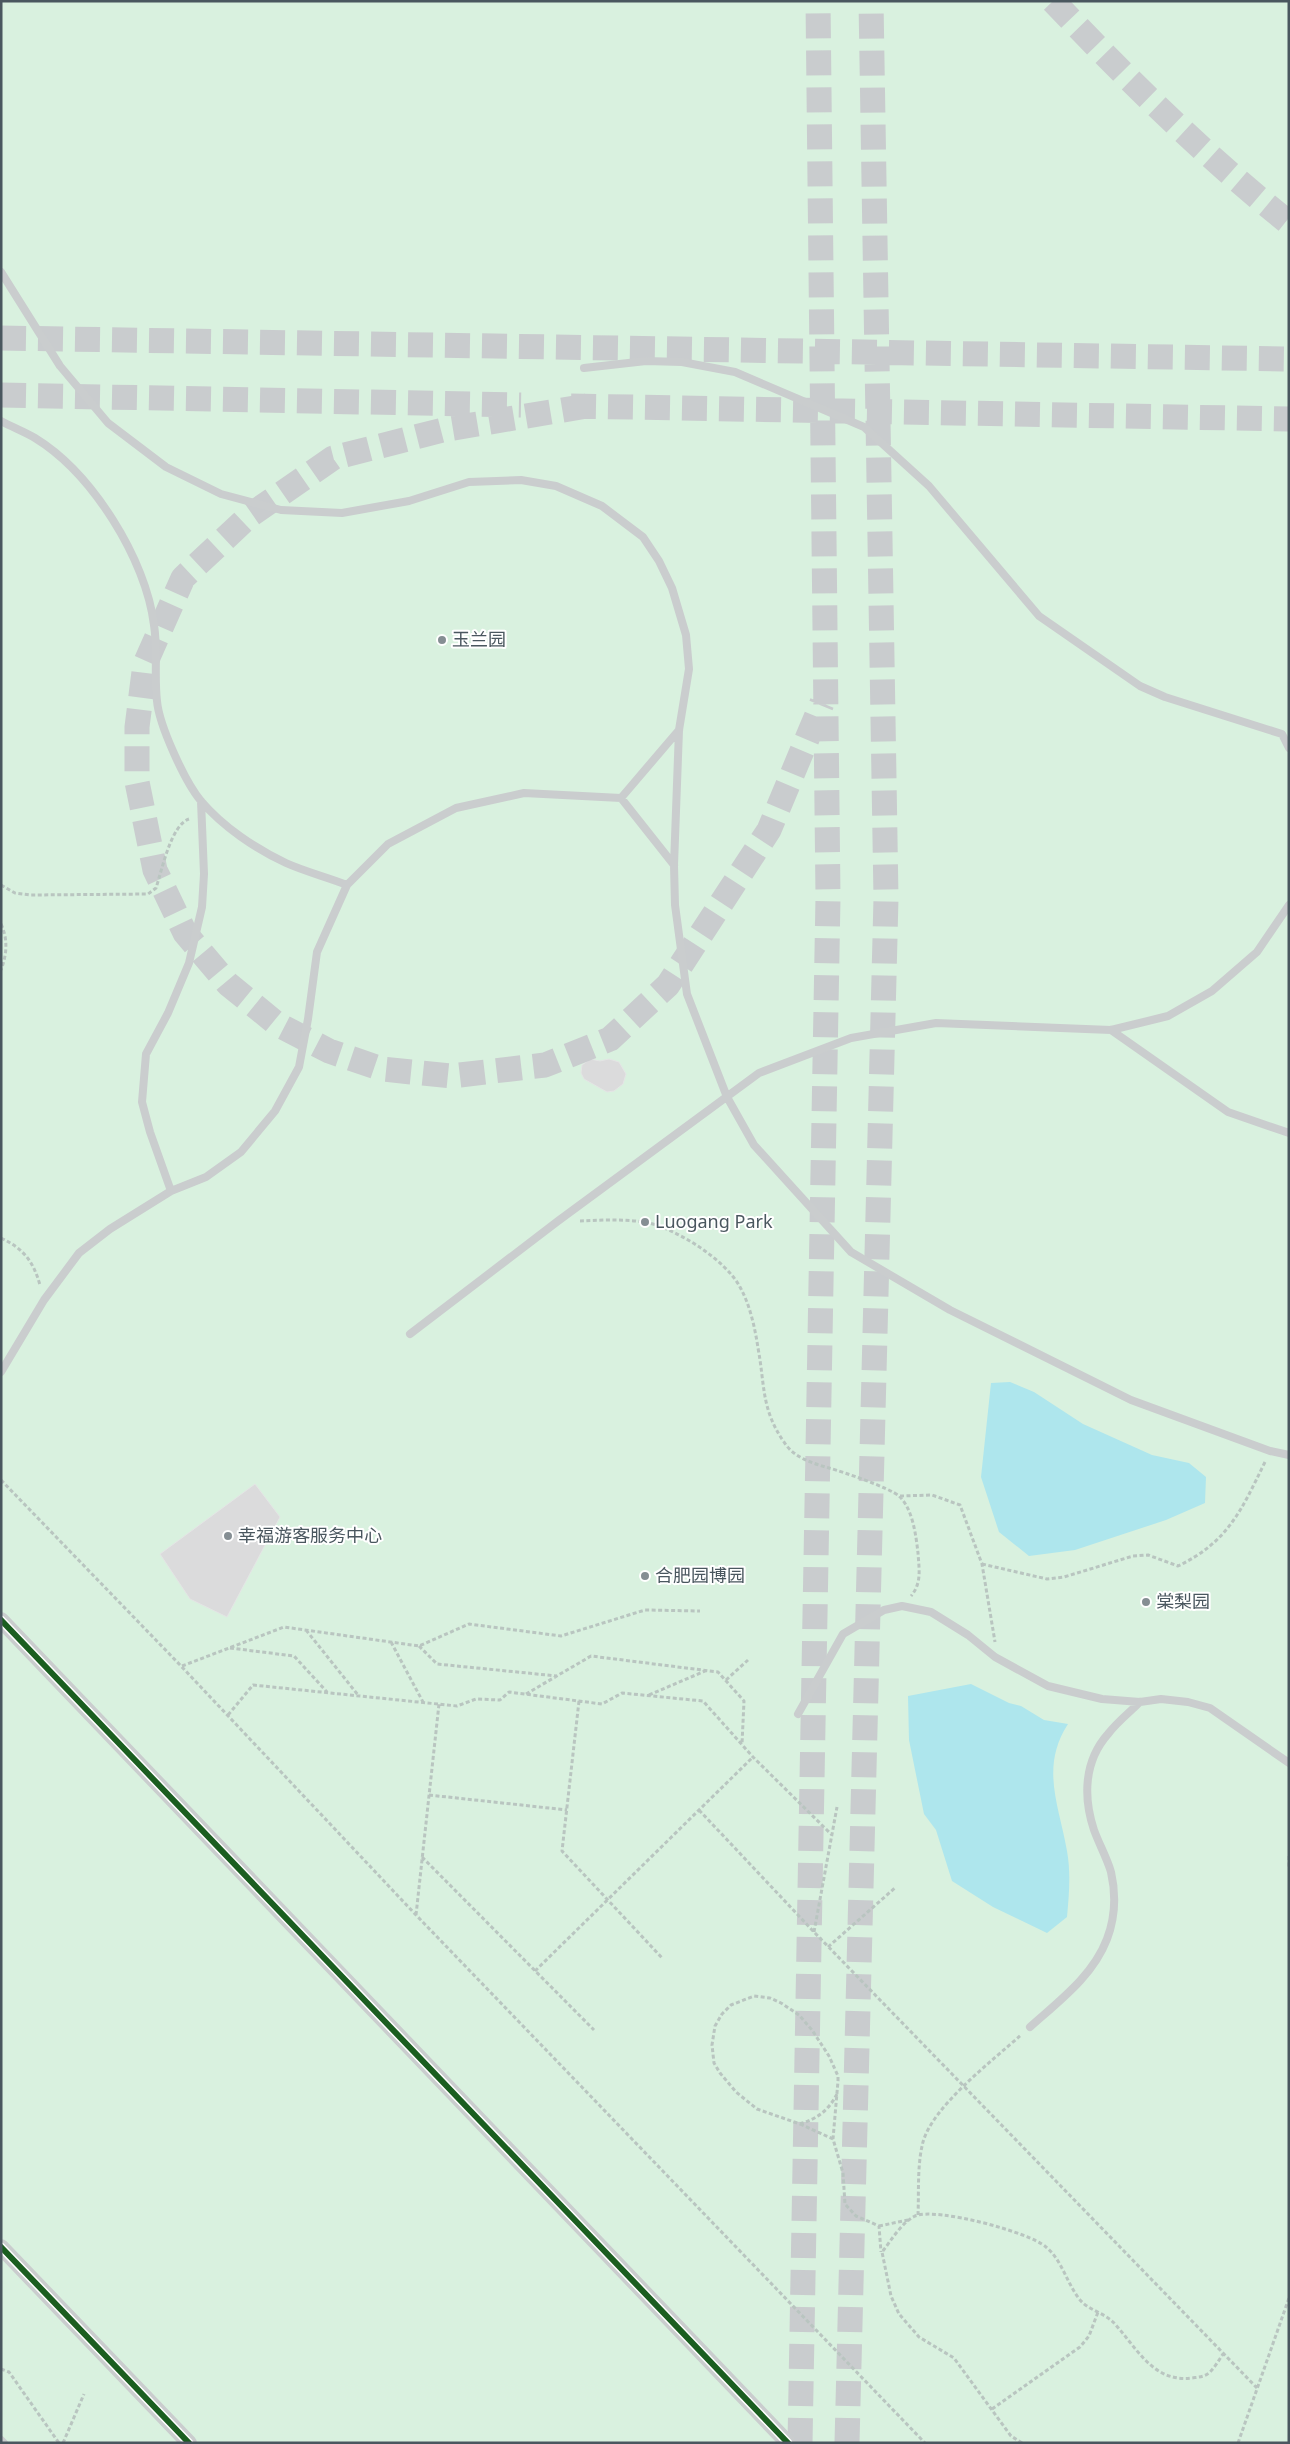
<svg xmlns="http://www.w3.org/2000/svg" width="1290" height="2444" font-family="'Noto Sans','Noto Sans SC',sans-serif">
	<rect width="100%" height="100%" fill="#f3f3f3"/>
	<path fill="#d9f1df" d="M 1,1 L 1289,1 L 1289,2443 L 1,2443 Z"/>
	<path fill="#aee6ed" d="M 1010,1382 L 1034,1392 L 1083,1424 L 1152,1455 L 1189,1463 L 1206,1477 L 1205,1503 L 1166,1520 L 1075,1550 L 1029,1556 L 999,1532 L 981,1477 L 991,1383 Z
		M 971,1684 L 1009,1703 L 1021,1706 L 1044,1720 L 1068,1724 C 1040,1767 1059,1805 1067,1851 C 1071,1873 1069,1895 1067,1917 L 1047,1933 L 993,1907 L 952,1881 L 936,1830 L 924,1814 L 909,1740 L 908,1696 Z"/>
	<path fill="#dbdbdc" stroke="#e4e5e5" d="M 590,1059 L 600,1061 L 609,1059 L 619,1062 L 626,1074 L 623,1084 L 614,1091 L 607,1092 L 584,1079 L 581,1073 L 582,1065 Z
		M 255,1484 L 280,1517 L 227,1617 L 190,1599 L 160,1554 Z"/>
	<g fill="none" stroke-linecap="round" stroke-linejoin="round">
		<path stroke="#c9ccce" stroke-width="25" stroke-dasharray="25 12" stroke-linecap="butt" d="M 1053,1 C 1128,80 1204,155 1289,223
			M 1,338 L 1289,359
			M 1,395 L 521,405
			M 571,406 L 1289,419
			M 587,406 L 447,429 L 333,458 L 249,516 L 183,578 L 145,664 L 137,727 L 137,782 L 155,870 L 185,933 L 228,984 L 277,1024 L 329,1051 L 382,1069 L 451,1076 L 545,1065 L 610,1039 L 668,985 L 769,830 L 822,703
			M 800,2443 L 828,897 L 818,1
			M 847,2443 L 886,898 L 871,1"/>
		<path stroke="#b9c5c0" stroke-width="3" stroke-dasharray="4 2.5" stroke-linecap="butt" d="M 1,885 L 15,893 L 30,895 L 148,894 L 156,888 C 162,870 171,825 189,819
			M 1,924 C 8,939 7,954 1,970
			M 580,1221 C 601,1220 624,1219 645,1222 C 675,1228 725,1259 740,1287 C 750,1305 755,1328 758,1348 C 765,1385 761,1409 784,1442 C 794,1458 812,1463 829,1468 C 843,1472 888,1487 899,1496 C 913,1509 916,1536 918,1553 C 919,1569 922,1583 911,1596
			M 1,1238 C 24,1249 33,1261 40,1285
			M 1,1480 L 181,1666 L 416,1915 L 925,2443
			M 900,1496 L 932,1495 L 960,1505 L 982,1564 L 995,1642
			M 982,1564 L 1047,1579 L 1064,1577 L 1133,1556 L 1148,1555 L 1178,1566 C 1228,1542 1241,1511 1265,1462
			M 306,1630 L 358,1695
			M 391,1642 L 423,1702
			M 419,1646 L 437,1664 L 557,1676
			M 230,1648 L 294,1656 L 327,1692
			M 182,1666 L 284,1627 L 419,1646 L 469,1624 L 561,1636 L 645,1610 L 700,1611
			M 726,1680 L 748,1660
			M 526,1694 L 591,1656 L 718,1672 L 744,1701 L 742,1744
			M 649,1695 L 705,1671
			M 579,1701 L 562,1851 L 663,1959
			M 228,1715 L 253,1685 L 457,1706 L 476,1699 L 500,1700 L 509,1692 L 602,1704 L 622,1693 L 703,1701 L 753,1757 L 832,1835
			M 429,1795 L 567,1810
			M 699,1810 L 814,1932 L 1257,2388
			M 1289,1856 L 1289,1868
			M 422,1857 L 594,2030
			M 416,1915 L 439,1704
			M 814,1932 L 837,1807
			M 828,1947 L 896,1887
			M 535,1971 L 753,1757
			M 837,2094 C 828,2111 818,2118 800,2124 L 757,2109 L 736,2092 L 720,2073 L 714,2063 L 712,2045 L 715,2026 L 722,2014 L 731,2005 L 754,1996 L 770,1998 L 781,2003 L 799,2015 L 812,2030 L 829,2056 L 838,2076 L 838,2081 L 833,2139 L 843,2173 L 845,2204 L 856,2216 L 879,2226 L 881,2252
			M 800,2124 L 833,2139
			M 918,2215 C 919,2191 917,2165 923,2142 C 933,2106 992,2061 1021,2035
			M 879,2226 L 908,2220
			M 1,2369 L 9,2372 L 59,2443
			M 992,2409 L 1080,2347 L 1089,2336 L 1098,2312
			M 63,2443 L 84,2394
			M 1022,2443 L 1011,2436 L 954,2358 L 919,2337 L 899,2314 L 891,2296 L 882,2252 C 891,2241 901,2223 915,2216 C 936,2207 1029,2232 1046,2247 C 1063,2261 1067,2285 1081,2301 C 1089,2310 1104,2313 1113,2322 C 1136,2346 1152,2383 1192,2378 C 1199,2377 1205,2377 1210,2372 C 1215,2367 1219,2360 1223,2354
			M 1238,2443 L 1289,2298"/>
		<path stroke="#cacdce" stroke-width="8" d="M 1,272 L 60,366 L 108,423 L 166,467 L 221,494 L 281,510 L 342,513 L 409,501 L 469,482 L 521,480 L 556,486 L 602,506 L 643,537 L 659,561 L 672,588 L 686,635 L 689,669 L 679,730 L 674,865 L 675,905 L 687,994 L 727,1097 L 754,1145 L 851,1252 L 950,1310 L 1131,1400 L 1270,1451 L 1289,1455
			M 584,368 L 646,361 L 682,362 L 735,372 L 864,427 L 929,486 L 1039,616 L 1140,686 L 1165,697 L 1282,734 L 1289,748
			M 1,421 C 12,427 25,432 35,438 C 92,473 146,559 154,625 C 158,650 154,676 157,701 C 159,725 185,782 201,801 C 223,827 256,849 286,863 C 306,872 327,877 347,885
			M 621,798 L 679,730
			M 1111,1030 L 1228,1112 L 1289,1133
			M 171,1191 L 150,1132 L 142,1102 L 146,1054 L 168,1013 L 189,963 L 202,907 L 204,874 L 201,801
			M 410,1334 L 558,1221 L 759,1073 L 851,1038 L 936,1023 L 1111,1030 L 1168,1016 L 1212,991 L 1257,952 L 1289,905
			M 1,1372 L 44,1300 L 79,1253 L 110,1229 L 171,1191 L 206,1177 L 241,1152 L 275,1111 L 299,1067 L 308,1019 L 317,952 L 347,885 L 388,844 L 456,808 L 524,793 L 621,798 L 674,865
			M 798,1714 L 843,1634 L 884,1610 L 902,1606 L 931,1612 L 968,1635 L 995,1657 L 1048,1686 L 1102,1699 L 1140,1702 L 1161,1699 L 1188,1702 L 1210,1708 L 1289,1763
			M 1030,2027 C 1059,2001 1093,1976 1107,1939 C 1115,1918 1116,1894 1111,1872 C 1107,1858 1099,1844 1094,1830 C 1083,1797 1084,1761 1108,1734 C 1117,1722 1130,1712 1140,1702
			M 1,2440 L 4,2443"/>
		<path stroke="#cacdce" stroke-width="16" d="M 1,1620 L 788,2443
			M 1,2247 L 189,2443"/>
		<g stroke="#fff" stroke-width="9">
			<path id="cycleway" d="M 1,1620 L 788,2443
				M 1,2247 L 189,2443"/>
		</g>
		<use href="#cycleway" stroke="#1b5e20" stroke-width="6"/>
	</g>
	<g fill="#858e93" stroke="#fff" stroke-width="2">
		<circle cx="442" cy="640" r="5"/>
		<circle cx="645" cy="1222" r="5"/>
		<circle cx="228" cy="1536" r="5"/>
		<circle cx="645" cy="1576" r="5"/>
		<circle cx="1146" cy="1602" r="5"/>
	</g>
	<g text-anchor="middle" stroke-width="4" stroke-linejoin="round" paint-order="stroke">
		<g font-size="18" fill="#4a575f" stroke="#fff" text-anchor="start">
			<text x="452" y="646">玉兰园</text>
			<text x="655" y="1228">Luogang Park</text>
			<text x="238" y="1542">幸福游客服务中心</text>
			<text x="655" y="1582">合肥园博园</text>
			<text x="1156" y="1608">棠梨园</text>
		</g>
	</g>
	<rect width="1290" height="2444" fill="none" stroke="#4a575f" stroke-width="5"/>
</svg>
